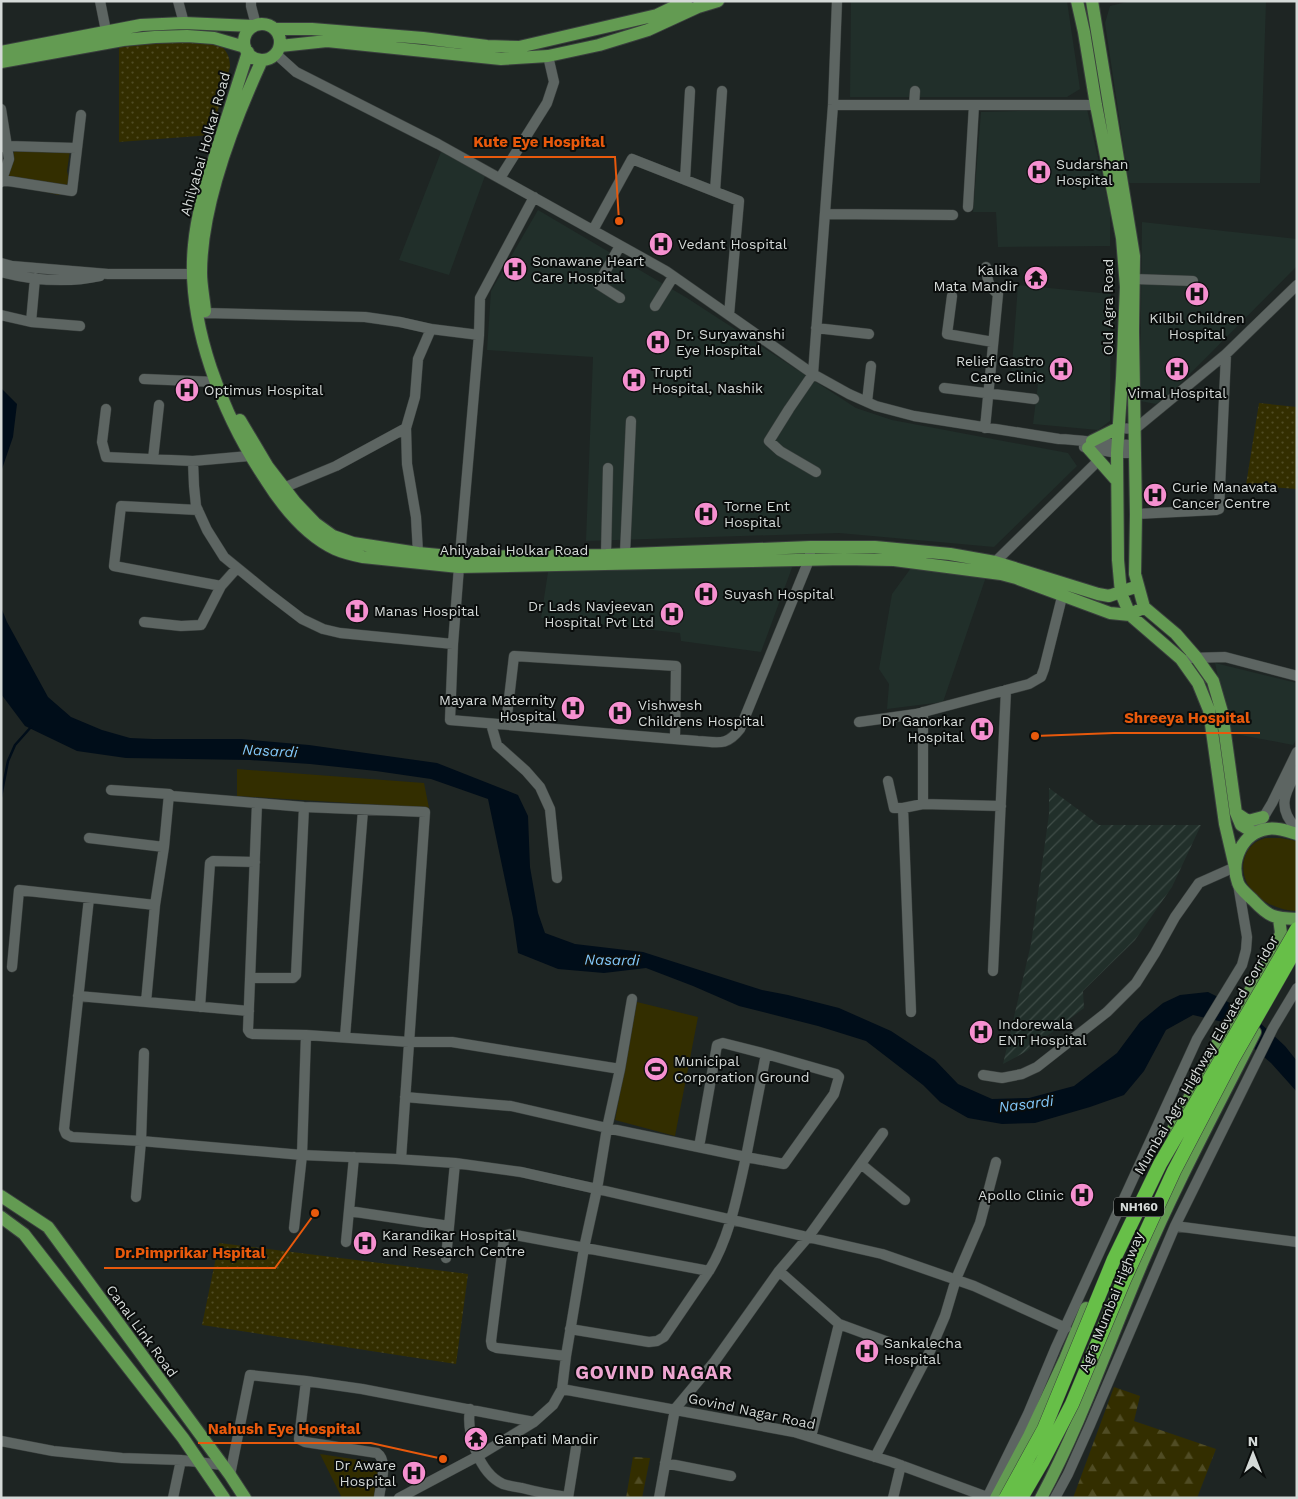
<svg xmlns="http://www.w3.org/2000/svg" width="1298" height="1499" font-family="'Work Sans',sans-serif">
	<defs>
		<pattern id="industrial-furrows" width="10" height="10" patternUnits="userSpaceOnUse" patternTransform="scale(1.25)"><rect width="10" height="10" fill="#212f2a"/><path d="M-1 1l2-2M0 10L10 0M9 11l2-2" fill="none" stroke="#404d48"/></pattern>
		<pattern id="grass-dots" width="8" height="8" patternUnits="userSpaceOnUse" patternTransform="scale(1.25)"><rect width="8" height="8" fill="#332e00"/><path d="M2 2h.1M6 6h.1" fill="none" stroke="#504c24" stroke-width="1.8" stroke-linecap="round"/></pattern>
		<pattern id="forest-firs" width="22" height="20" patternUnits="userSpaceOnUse" patternTransform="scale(1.25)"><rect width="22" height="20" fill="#332e00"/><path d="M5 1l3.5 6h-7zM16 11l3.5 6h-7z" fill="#504c24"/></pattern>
	</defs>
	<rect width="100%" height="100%" fill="#1e2523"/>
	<path fill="#212f2a" d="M 851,1 L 1067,1 L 1080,89 L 1067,97 L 850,97 Z
		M 1131,1 L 1266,2 L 1260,183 L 1129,183 L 1105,23 L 1110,6 Z
		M 1087,109 L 1110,211 L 1110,246 L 998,247 L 996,212 L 973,212 L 981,112 Z
		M 441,152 L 486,173 L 449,275 L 399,260 Z
		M 538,210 L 687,298 L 856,408 L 892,420 L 1068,453 L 1077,466 L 994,547 L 839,533 L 586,541 L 593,357 L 487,350 L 491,291 Z
		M 1142,222 L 1297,239 L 1297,266 L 1167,397 L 1156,404 L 1140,401 Z
		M 1018,285 L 1111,294 L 1110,421 L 1098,430 L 1033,424 L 1038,384 L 1011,378 Z
		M 793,565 L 761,652 L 681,641 L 680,633 L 541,618 L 548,572 Z
		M 911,568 L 986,577 L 943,702 L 887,709 L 889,684 L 879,669 L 892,594 Z
		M 1215,663 L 1297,683 L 1297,738 L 1293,745 L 1230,733 Z"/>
	<path fill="url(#industrial-furrows)" d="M 1049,788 L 1099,825 L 1201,825 L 1172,887 L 1135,940 L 1083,991 L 1084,1008 L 1027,1051 L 1003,1064 L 1031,944 L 1049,814 Z"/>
	<path fill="url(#grass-dots)" d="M 181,42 L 220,44 C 227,52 230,56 230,67 L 211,135 L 119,142 L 119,46 Z
		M 1259,403 L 1297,407 L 1297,489 L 1246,485 Z
		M 219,1243 L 468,1274 L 456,1364 L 202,1325 Z"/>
	<path fill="url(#forest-firs)" d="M 1114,1387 L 1140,1396 L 1134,1421 L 1216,1449 L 1197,1498 L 1073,1498 Z
		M 633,1457 L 650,1458 L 642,1498 L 626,1498 Z"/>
	<path fill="#332e00" d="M 15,147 L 70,150 L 67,171 L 72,193 L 58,195 L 15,185 L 7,175 Z
		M 237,769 L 424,783 L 429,808 L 237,796 Z
		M 1266,838 L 1280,838 L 1297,841 L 1297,911 C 1280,911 1260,902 1250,888 C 1237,870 1243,843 1266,838 Z
		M 637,1002 L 698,1017 L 675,1136 L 615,1120 Z
		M 320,1454 L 379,1463 L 376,1498 L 342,1498 Z"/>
	<path fill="#000d19" d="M 1,388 L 17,404 L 13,437 L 1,472 Z
		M 1,607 L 7,622 L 48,697 L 71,717 L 102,730 L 130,738 L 153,739 L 241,739 L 309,745 L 437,763 L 518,795 L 528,816 L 530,867 L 538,913 L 545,933 L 575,944 L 643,952 L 762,990 L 788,995 L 839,1008 L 891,1031 L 935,1060 L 958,1084 L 992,1099 L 1029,1098 L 1074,1086 L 1117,1053 L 1140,1022 L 1163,1003 L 1180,995 L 1208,992 L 1232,1004 L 1258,1021 L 1285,1046 L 1297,1061 L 1297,1092 L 1271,1063 L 1223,1022 L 1193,1015 L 1166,1030 L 1144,1071 L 1124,1095 L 1090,1107 L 1035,1123 L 1002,1124 L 968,1118 L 940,1102 L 923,1085 L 866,1041 L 818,1026 L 739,1006 L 693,986 L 646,968 L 604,973 L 558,969 L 518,953 L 513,918 L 488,799 L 431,779 L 376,771 L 310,764 L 250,760 L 126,758 L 77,751 L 25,726 L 1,694 Z"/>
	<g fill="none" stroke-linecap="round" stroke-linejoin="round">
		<path stroke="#000d19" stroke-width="2.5" d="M 1,797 L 8,761 L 15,745 L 31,727"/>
		<g stroke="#393f3d" stroke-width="11">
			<path id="minor" d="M 100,1 L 106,31
				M 178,1 L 184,23
				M 251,1 L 251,6 L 256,25
				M 276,54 L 296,72 L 438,144 L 666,271 L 813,374 L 849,394 L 876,406 L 914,416 L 1059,439 C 1085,440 1109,445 1135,445
				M 833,105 L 1096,105
				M 914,105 L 915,91
				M 1,109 L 9,159 L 1,182
				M 1,147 L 8,146 L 76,148
				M 500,178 L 547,103 L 554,82 L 548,56
				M 2,180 L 72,191 L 81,115
				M 685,180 L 690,91
				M 715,191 L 722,91
				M 534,197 L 480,298 L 479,335 L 459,567 L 453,644 L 450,720 L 698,741 C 718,742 726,747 740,729 L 809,560 L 810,554
				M 968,207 L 974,105
				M 825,214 L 953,215
				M 593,230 L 632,159 L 739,201 L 729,315
				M 620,246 L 598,284 L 620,298
				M 1,263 L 12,266 L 108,274 L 200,274
				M 1,272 C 32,280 68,283 100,276
				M 35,278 L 31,322 L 80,326
				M 1134,279 L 1193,281
				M 952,296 L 947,334 L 993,342
				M 655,306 L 673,277
				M 199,314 L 206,313 L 365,317 L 400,322 L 431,329
				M 1,315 L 31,322
				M 816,328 L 869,334
				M 144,379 L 216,382
				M 944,388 L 1034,399
				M 867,402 L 871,366
				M 106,409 L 102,442 L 106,457 L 193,461 L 249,456
				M 985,428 L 998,294 C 987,285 988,281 986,267
				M 1118,428 L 1135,429 L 1226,354 L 1297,285
				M 1084,447 L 1117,453 L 1135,453
				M 153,459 L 159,405
				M 193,461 L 194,486 L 196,506 L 207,530 L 224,557 L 268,593 L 302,619 L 323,629 L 340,633 L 453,644
				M 816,472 L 780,451 L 769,441 L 789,409 L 813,374 L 833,105 L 837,1
				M 283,488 L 336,466 L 406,428
				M 198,510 L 121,506 L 114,566 L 221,586
				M 1136,514 L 1216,510 L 1219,509 L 1226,354
				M 418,553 L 416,517 L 407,464 L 406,428 L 415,397 L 418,359 L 431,329 L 479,335
				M 625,553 L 631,421
				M 606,555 L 608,468
				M 995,562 L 1099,460
				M 144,622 L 181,626 L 201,625 L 221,586 L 237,568
				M 1190,658 L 1225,657 L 1297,676
				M 859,722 L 916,714 L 1029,684 L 1041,677 L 1044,669 L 1064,589
				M 491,724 L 497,745 L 526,771 L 540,787 L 550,809 L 557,878
				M 506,724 L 514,656 L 676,666 L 675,739
				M 1297,771 C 1285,793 1276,808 1297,829
				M 888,781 L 894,808 L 903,808
				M 111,790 L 169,794
				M 257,803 L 248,1030 L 250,1033 L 253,1034 L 306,1035 L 409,1042 L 452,1042 L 620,1069
				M 923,804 L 1001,806
				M 1254,833 L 1272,803 L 1297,752
				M 89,838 L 164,847
				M 89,898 L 64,1129 L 66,1134 L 72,1137 L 141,1141 L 302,1155 L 396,1159 L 455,1163 L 521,1172 L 597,1189 L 607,1128 L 746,1157 L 766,1054 L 723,1043 L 717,1045 L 699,1147
				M 12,967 L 19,890 L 155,905
				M 993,971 L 1006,690
				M 250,978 L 293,978 L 296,975 L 304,807
				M 78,996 L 249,1011
				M 146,1002 L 155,905 L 164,847 L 169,794 L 172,796 L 304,807 L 425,812 L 401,1159
				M 200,1007 L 210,863 L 213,861 L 255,862
				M 911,1012 L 903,808 L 923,804 L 923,712
				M 345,1037 L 363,810
				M 983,1075 L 1002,1078 L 1022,1074 L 1037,1067 L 1107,1012 L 1136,983 L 1155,953 L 1175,917 L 1199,883 L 1235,867
				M 405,1097 L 511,1106 L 607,1128 L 620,1069 L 632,999
				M 861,1164 L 905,1200
				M 136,1197 L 141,1141 L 144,1053
				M 349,1211 L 449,1226
				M 1175,1226 L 1297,1242
				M 294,1228 L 302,1155 L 306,1035
				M 346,1242 L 354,1157
				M 446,1258 L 455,1163
				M 779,1271 L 839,1324 L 888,1342
				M 570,1329 L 649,1342 L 657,1341 L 664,1337 L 709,1271
				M 566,1356 L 497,1348 L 492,1346 L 491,1341 L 504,1238 L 506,1235 L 510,1234 L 709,1271 C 730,1237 737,1196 746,1157 L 784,1164 L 834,1094 L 839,1077 L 836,1074 L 766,1054
				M 562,1389 L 794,1432 L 892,1462 L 987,1497
				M 470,1409 C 466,1433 479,1473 503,1484 C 509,1486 516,1487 522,1488 C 537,1492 553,1495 568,1497
				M 811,1437 L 839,1324
				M 1,1441 L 53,1451 L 122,1458 L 181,1460 L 222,1465
				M 875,1457 L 930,1351 L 945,1316 L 956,1279 L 980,1223 L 996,1162
				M 665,1463 L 731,1476
				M 230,1475 L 250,1375 L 306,1381
				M 173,1498 L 181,1460
				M 379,1498 C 380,1486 389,1461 377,1453 L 305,1442 L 299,1439 L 306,1381 L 362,1389 L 534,1422
				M 399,1498 L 478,1456 L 534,1422 L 553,1405 L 562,1389 L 566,1356 L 584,1248 L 597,1189 L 882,1254 L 974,1286 L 1066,1328
				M 568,1498 L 576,1448
				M 659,1498 L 675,1409 L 715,1361 L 779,1271 L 809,1236 L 883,1133
				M 893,1498 L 901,1465
				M 987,1498 L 1028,1414 L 1056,1347 L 1197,1039 L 1242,965 L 1246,950 L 1247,937 L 1238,884
				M 1055,1498 L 1068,1474 L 1090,1425 L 1175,1226 L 1273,1028 L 1297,988"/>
		</g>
		<g stroke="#393f3d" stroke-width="14">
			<path id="major" d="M 1077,1 L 1084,32 L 1096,105 L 1122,238 L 1126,287 L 1122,378 L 1117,453 L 1118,560 L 1121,593 L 1130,615 L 1181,659 L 1198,683 L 1209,710 L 1225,824 L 1235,867
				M 1092,1 L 1134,256 L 1133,331 L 1136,514 L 1135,574 L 1144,607 L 1176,634 L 1196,657 L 1213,681 L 1222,712 L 1236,813 L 1241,825 L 1254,833
				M244 42a18 18 0 1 1 36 0a18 18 0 1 1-36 0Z
				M 275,29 L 312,29 L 423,38 L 487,46 L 519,47 L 657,15 L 686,1
				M 280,46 L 327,41 L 501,59 L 548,56 L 599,45 L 648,30 L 698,7 L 718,1
				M 1,52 L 141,25 L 184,23 L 253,26
				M 248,52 C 238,84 228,115 218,146 C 208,179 197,211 194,245 C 186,324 223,416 266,480 C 283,507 305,535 335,549 C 344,553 353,555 363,557 L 459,567 L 844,559 L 894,560 L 1001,574 L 1016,578 L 1110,613 L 1130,615 L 1144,607
				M 1,62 L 123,40 L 155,37 L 187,36 L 214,38 L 245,47
				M 205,311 C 204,299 201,285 201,273 C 201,205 234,121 262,60
				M 240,420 L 268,467 L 295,502 L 315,523 L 333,536 L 353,543 L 418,553 L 460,557 L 606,555 L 810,547 L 875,547 L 950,554 L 995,562 L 1098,594 L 1109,596 L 1138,586
				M 1092,441 L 1118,428
				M 1088,448 L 1117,481
				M 1236,813 L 1248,821 L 1263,817
				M 1297,834 C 1287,831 1277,827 1267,829 C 1242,833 1230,861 1238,883 C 1240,889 1248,895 1253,900 C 1269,917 1273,918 1297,919
				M 1172,1131 L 1219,1040 L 1272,956 L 1281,933 L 1279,919
				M 1,1196 L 48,1227 L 230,1475 L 245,1498
				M 1,1217 L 24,1234 L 183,1438 L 224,1498
				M 996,1498 L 1029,1436 L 1065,1359 L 1086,1308
				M 1041,1498 C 1082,1422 1109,1340 1143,1261 C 1176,1183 1217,1108 1255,1032"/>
		</g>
		<use href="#minor" stroke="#5d6562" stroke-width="10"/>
		<use href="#major" stroke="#639b52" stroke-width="12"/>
		<g stroke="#393f3d" stroke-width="15" stroke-linecap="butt">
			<path id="highway-bridge" d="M 1006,1498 L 1044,1429 L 1114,1259 L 1160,1164 L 1297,929
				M 1021,1498 L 1042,1462 L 1072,1404 L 1124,1280 L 1174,1171 L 1232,1060 L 1295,950"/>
		</g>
		<use href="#highway-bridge" stroke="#67bf48" stroke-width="14"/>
	</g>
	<defs>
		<g id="hospital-disc" transform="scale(1.25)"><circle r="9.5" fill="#f690d0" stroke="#0a0d0c"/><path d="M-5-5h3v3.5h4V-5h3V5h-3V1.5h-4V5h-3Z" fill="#111"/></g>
		<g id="temple-disc" transform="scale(1.25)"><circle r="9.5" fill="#f690d0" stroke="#0a0d0c"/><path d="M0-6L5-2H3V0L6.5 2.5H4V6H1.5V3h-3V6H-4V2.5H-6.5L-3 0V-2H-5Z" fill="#111"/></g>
		<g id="stadium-disc" transform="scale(1.25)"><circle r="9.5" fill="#f690d0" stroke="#0a0d0c"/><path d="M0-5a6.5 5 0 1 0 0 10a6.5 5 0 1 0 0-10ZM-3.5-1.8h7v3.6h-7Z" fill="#111"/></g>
	</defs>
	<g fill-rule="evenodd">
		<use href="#hospital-disc" x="1039" y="172"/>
		<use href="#hospital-disc" x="661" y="244"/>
		<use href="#hospital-disc" x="515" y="269"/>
		<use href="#temple-disc" x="1036" y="278"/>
		<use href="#hospital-disc" x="1197" y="294"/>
		<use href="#hospital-disc" x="658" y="342"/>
		<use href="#hospital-disc" x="1061" y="369"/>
		<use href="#hospital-disc" x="1177" y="369"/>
		<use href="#hospital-disc" x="634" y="380"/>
		<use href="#hospital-disc" x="187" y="390"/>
		<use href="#hospital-disc" x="1155" y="495"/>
		<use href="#hospital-disc" x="706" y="514"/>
		<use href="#hospital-disc" x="706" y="594"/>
		<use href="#hospital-disc" x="357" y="611"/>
		<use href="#hospital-disc" x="672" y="614"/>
		<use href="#hospital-disc" x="573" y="708"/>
		<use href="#hospital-disc" x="620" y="713"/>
		<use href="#hospital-disc" x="982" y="729"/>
		<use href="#hospital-disc" x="981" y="1032"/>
		<use href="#stadium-disc" x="656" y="1069"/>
		<use href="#hospital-disc" x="1082" y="1195"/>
		<use href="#hospital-disc" x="365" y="1243"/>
		<use href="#hospital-disc" x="867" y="1351"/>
		<use href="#temple-disc" x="476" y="1439"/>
		<use href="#hospital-disc" x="414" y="1473"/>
	</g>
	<g text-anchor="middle" stroke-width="4" stroke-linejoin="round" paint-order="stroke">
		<rect fill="#0a0d0c" stroke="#989c9b" stroke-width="1" x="1114" y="1197.5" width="50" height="19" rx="4"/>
		<g font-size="12" font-weight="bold" fill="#d5dad8">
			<text x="1139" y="1211">NH160</text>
		</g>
		<g font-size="14" fill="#d5dad8" stroke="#0a0d0c">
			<text transform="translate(205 144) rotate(-74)" y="5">Ahilyabai Holkar Road</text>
			<text transform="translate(1108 307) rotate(-90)" y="5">Old Agra Road</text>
			<text x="514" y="555">Ahilyabai Holkar Road</text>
			<text transform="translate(1206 1055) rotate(-60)" y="5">Mumbai Agra Highway Elevated Corridor</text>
			<text transform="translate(1111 1302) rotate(-68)" y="5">Agra Mumbai Highway</text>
			<text transform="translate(142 1331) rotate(54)" y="5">Canal Link Road</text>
			<text transform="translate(752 1411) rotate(12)" y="5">Govind Nagar Road</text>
		</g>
		<g font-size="14" fill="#d5dad8" stroke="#0a0d0c" text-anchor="start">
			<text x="1056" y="169">Sudarshan<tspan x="1056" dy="16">Hospital</tspan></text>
			<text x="678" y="249">Vedant Hospital</text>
			<text x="532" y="266">Sonawane Heart<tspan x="532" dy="16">Care Hospital</tspan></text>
			<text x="1018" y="275" text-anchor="end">Kalika<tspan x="1018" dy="16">Mata Mandir</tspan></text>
			<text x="1197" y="323" text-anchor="middle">Kilbil Children<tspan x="1197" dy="16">Hospital</tspan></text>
			<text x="676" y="339">Dr. Suryawanshi<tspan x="676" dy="16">Eye Hospital</tspan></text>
			<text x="1044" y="366" text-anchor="end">Relief Gastro<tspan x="1044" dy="16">Care Clinic</tspan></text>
			<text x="652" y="377">Trupti<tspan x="652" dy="16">Hospital, Nashik</tspan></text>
			<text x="204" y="395">Optimus Hospital</text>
			<text x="1177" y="398" text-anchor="middle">Vimal Hospital</text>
			<text x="1172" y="492">Curie Manavata<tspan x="1172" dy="16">Cancer Centre</tspan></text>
			<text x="724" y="511">Torne Ent<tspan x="724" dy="16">Hospital</tspan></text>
			<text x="724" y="599">Suyash Hospital</text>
			<text x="654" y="611" text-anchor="end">Dr Lads Navjeevan<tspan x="654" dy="16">Hospital Pvt Ltd</tspan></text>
			<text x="374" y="616">Manas Hospital</text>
			<text x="556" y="705" text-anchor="end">Mayara Maternity<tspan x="556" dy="16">Hospital</tspan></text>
			<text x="638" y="710">Vishwesh<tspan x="638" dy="16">Childrens Hospital</tspan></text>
			<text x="964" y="726" text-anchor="end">Dr Ganorkar<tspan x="964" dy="16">Hospital</tspan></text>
			<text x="998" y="1029">Indorewala<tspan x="998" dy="16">ENT Hospital</tspan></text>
			<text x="674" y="1066">Municipal<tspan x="674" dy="16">Corporation Ground</tspan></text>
			<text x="1064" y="1200" text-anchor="end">Apollo Clinic</text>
			<text x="382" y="1240">Karandikar Hospital<tspan x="382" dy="16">and Research Centre</tspan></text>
			<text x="884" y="1348">Sankalecha<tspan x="884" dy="16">Hospital</tspan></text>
			<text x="494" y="1444">Ganpati Mandir</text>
			<text x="396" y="1470" text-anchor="end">Dr Aware<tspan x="396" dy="16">Hospital</tspan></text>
		</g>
		<g font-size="15" font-style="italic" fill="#83c9fb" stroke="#0a0d0c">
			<text transform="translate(270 751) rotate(3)" y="5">Nasardi</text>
			<text transform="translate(612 960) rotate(1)" y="5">Nasardi</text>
			<text transform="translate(1026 1104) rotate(-7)" y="5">Nasardi</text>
		</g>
		<g font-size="19" font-weight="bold" letter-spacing="1" fill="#eea6d1" stroke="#0a0d0c">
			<text x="654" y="1379">GOVIND NAGAR</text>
		</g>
	</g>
	<path fill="none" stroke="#e8590c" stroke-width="2" d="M619 221L615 157H464M1035 736L1114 733H1260M315 1213L275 1268H104M443 1459L371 1443H198"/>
	<g fill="#e8590c" stroke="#0a0d0c" stroke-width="2">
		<circle cx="619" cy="221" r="5"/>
		<circle cx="1035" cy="736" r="5"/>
		<circle cx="315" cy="1213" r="5"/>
		<circle cx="443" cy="1459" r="5"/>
	</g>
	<g font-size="15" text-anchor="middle" font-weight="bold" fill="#e8590c" stroke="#0a0d0c" stroke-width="4" stroke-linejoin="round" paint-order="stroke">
		<text x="539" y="147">Kute Eye Hospital</text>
		<text x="1187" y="723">Shreeya Hospital</text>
		<text x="190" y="1258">Dr.Pimprikar Hspital</text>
		<text x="284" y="1434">Nahush Eye Hospital</text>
	</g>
	<rect width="1298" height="1499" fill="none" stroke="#d5dad8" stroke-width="5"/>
	<g transform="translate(1253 1454)" stroke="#0a0d0c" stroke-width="4" paint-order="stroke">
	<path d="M0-4L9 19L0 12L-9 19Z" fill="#d5dad8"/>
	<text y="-8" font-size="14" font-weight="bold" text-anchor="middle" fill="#d5dad8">N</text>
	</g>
</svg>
